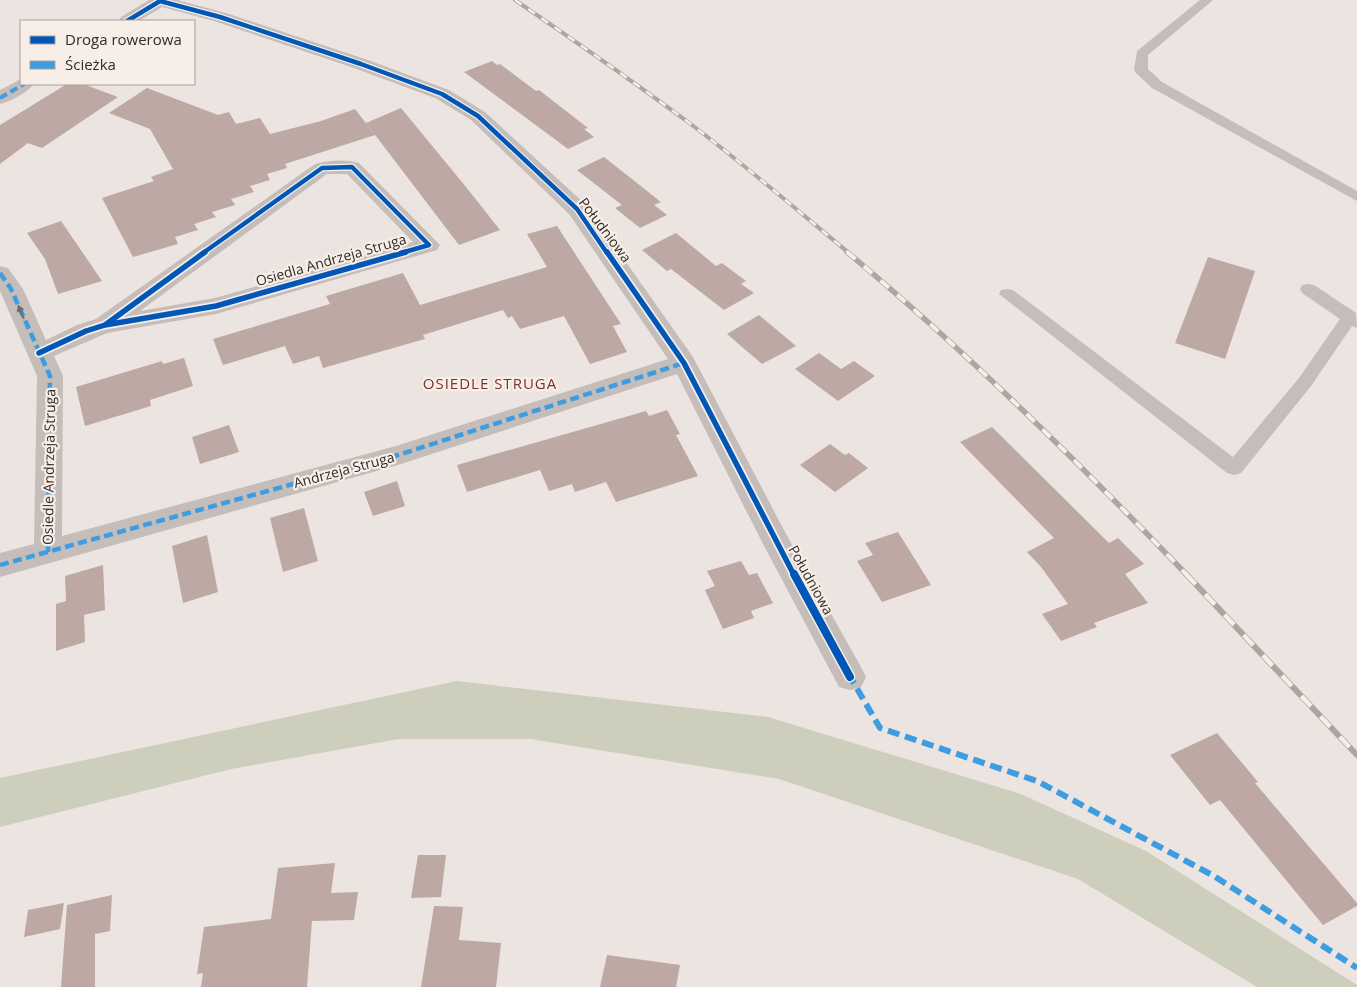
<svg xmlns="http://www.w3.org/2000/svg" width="1357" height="987" font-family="'Open Sans',sans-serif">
	<rect width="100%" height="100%" fill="#ebe4e0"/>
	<path fill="#cecebc" d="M 457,681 L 768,717 L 1021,794 L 1146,851 L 1357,985 L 1357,987 L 1257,987 L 1078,879 L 779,779 L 530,739 L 399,739 L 231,769 L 0,827 L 0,778 Z"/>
	<path fill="#bda8a4" d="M 492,61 L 497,65 L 500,64 L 536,91 L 539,90 L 588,128 L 584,129 L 594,137 L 568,149 L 464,72 Z
		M 67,84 L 83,84 L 118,97 L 42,148 L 28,143 L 0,164 L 0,125 Z
		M 147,88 L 218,115 L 229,112 L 236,124 L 260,118 L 270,134 L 321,121 L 355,109 L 375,135 L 285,164 L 287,168 L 267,174 L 270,180 L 250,186 L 254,192 L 231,199 L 235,205 L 212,212 L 216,217 L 194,224 L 198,230 L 175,237 L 178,244 L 133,257 L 102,198 L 154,181 L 151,177 L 173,169 L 150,129 L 109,113 Z
		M 401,108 L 466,187 L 500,230 L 459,245 L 366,123 Z
		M 604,157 L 661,202 L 654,205 L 667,215 L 640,228 L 615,208 L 622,205 L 577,170 Z
		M 61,221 L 102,281 L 58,294 L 45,259 L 27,233 Z
		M 557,226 L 621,324 L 613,326 L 627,352 L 590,364 L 564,316 L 520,329 L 512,316 L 508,318 L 503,310 L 423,335 L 425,339 L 323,368 L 319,356 L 293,364 L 285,346 L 223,365 L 213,339 L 330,304 L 326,296 L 403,273 L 420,305 L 547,267 L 527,234 Z
		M 676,233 L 716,266 L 722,263 L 746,281 L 741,284 L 754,293 L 724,310 L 671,269 L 667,271 L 642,250 Z
		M 1208,257 L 1255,271 L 1225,359 L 1175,343 Z
		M 759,315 L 796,346 L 762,364 L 727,334 Z
		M 819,353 L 841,369 L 854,361 L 875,376 L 838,401 L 795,369 Z
		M 184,358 L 193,386 L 150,400 L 151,406 L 85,426 L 76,387 L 162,361 L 163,364 Z
		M 667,410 L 680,434 L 676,435 L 698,476 L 616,502 L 606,482 L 575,492 L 572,484 L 549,491 L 540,470 L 467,492 L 457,465 L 646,411 L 649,416 Z
		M 229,425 L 239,452 L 200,464 L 192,437 Z
		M 992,427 L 1109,543 L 1118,538 L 1144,564 L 1125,574 L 1148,603 L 1094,623 L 1097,627 L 1061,641 L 1042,614 L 1068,604 L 1041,567 L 1027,552 L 1054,538 L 960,442 Z
		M 830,444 L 845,455 L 849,453 L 868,468 L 835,492 L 800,465 Z
		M 397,481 L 405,506 L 373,516 L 364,492 Z
		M 304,508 L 318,561 L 283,572 L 270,518 Z
		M 898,532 L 931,585 L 882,602 L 857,561 L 873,555 L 865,543 Z
		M 207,535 L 218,592 L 183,603 L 172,546 Z
		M 741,561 L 749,575 L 757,573 L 773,603 L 751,611 L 754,618 L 723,629 L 705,590 L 715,586 L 707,571 Z
		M 103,565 L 105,610 L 84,615 L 85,642 L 56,651 L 56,604 L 66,601 L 65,576 Z
		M 1217,733 L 1258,782 L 1255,783 L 1357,903 L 1357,906 L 1323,925 L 1220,800 L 1210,805 L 1170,755 Z
		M 418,855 L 446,855 L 441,897 L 411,898 Z
		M 335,863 L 331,893 L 358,892 L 354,920 L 312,921 L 307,987 L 201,987 L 203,973 L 197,974 L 204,927 L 271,919 L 278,868 Z
		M 112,895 L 110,931 L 95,934 L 95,987 L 61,987 L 67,905 Z
		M 64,903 L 60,929 L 24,937 L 28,910 Z
		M 434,906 L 463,907 L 459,940 L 501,943 L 496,987 L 421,987 Z
		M 607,955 L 680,965 L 676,987 L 600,987 Z"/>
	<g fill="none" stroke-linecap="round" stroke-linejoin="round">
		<path fill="#c4bdb9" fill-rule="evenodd" d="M 1200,0 L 1213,0 L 1148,55 L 1148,69 L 1162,82 L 1357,191 L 1357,201 L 1152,88 L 1136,73 L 1134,70 L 1137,51 Z
			M 1308,284 L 1314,285 L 1356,313 L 1357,328 L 1352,326 L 1311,386 L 1241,473 L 1234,475 L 1227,473 L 999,294 L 1001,290 L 1007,289 L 1013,290 L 1233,457 L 1299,378 L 1340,319 L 1302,293 L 1300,289 L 1302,285 Z"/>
		<path fill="#c4bdb9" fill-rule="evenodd" d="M 149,0 L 177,0 L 226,13 L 368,60 L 449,90 L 485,112 L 585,204 L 693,357 L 785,532 L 861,667 L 866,677 L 861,687 L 850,690 L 839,687 L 761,540 L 677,374 L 398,465 L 0,577 L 0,553 L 34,544 L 37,376 L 0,291 L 0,266 L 8,268 L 23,289 L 46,340 L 77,325 L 96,319 L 315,164 C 328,160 346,159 359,163 L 440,245 L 437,250 L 216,314 L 107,333 L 54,356 L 63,376 L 62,536 L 396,446 L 668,359 L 569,214 L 471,120 L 435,98 L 354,68 L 214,21 L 162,7 L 139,21 L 118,21 L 121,17 ZM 327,174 L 347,174 L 413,242 L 215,298 L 140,311 Z
			M 21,79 L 21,84 L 34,84 C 27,93 11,101 0,104 L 0,90 Z"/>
		<g stroke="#aca6a3" stroke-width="4">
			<path id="rail-far2" d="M 515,0 C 575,41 634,82 692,125 C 746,166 797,210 849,253"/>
		</g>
		<g stroke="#aca6a3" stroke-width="5.5">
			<path id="rail-far1" d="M 847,252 C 967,352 1079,463 1187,575"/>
		</g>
		<g stroke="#aca6a3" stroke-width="6">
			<path id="rail" d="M 1186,574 L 1357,755"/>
		</g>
		<use href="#rail-far2" stroke="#f7eee8" stroke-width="2.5" stroke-dasharray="8" stroke-linecap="butt"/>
		<use href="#rail-far1" stroke="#f7eee8" stroke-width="4" stroke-dasharray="11" stroke-linecap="butt"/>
		<use href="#rail" stroke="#f7eee8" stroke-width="4.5" stroke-dasharray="14" stroke-linecap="butt"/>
		<path stroke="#3e9ce0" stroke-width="4" stroke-dasharray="8 4" stroke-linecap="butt" d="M 0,98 L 24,84"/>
		<path stroke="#3e9ce0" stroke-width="4.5" stroke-dasharray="9 4.5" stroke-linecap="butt" d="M 0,273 L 11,289 L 50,376 L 48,552
			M 0,565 L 398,455 L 684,363"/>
		<path stroke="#3e9ce0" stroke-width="6" stroke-dasharray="12 6" stroke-linecap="butt" d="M 848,673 L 880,728 L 1037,781 L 1214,876 L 1357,968"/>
		<g stroke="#f7eee8" stroke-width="7">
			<path id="cycleway-far2" d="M 127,21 L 160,1 L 220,17 L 361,64 L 442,94 L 478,116 L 577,209 L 607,253
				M 203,253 L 322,168 L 352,167 L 429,245 L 401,253"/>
		</g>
		<g stroke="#f7eee8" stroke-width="9">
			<path id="cycleway-far1" d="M 607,252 L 684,363 L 794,575
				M 105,325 L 205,252
				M 105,325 L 216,306 L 406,252
				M 39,353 L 86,331 L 105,325"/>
		</g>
		<g stroke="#f7eee8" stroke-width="11">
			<path id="cycleway" d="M 794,574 L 850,677"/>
		</g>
		<use href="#cycleway-far2" stroke="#0057b8" stroke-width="4.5"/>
		<use href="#cycleway-far1" stroke="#0057b8" stroke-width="5.5"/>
		<use href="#cycleway" stroke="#0057b8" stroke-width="8"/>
	</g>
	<defs><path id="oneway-solid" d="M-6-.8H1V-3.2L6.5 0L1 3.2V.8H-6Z" transform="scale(1.25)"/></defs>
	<use fill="#756c69" href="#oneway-solid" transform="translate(21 312) rotate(-113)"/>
	<g text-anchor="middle" stroke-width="4.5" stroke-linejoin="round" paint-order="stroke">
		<g font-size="14" fill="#342a28" stroke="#f7eee8">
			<text transform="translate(605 230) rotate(53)" y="5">Południowa</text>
			<text transform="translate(331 260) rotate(-16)" y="5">Osiedla Andrzeja Struga</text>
			<text transform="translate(49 467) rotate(-89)" y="5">Osiedle Andrzeja Struga</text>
			<text transform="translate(344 470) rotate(-15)" y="5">Andrzeja Struga</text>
			<text transform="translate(811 580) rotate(61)" y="5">Południowa</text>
		</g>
		<g font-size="15" letter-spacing="1" fill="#7a322a" stroke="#f7eee8">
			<text x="490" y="389">OSIEDLE STRUGA</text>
		</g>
	</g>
	<rect x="20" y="20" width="175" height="65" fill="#f7eee8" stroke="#a9a09b"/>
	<rect x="30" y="36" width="25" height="8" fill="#0057b8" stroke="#a9a09b"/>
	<text x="65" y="45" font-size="15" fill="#342a28">Droga rowerowa</text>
	<rect x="30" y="61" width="25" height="8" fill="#3e9ce0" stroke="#a9a09b"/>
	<text x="65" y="70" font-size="15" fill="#342a28">Ścieżka</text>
</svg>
